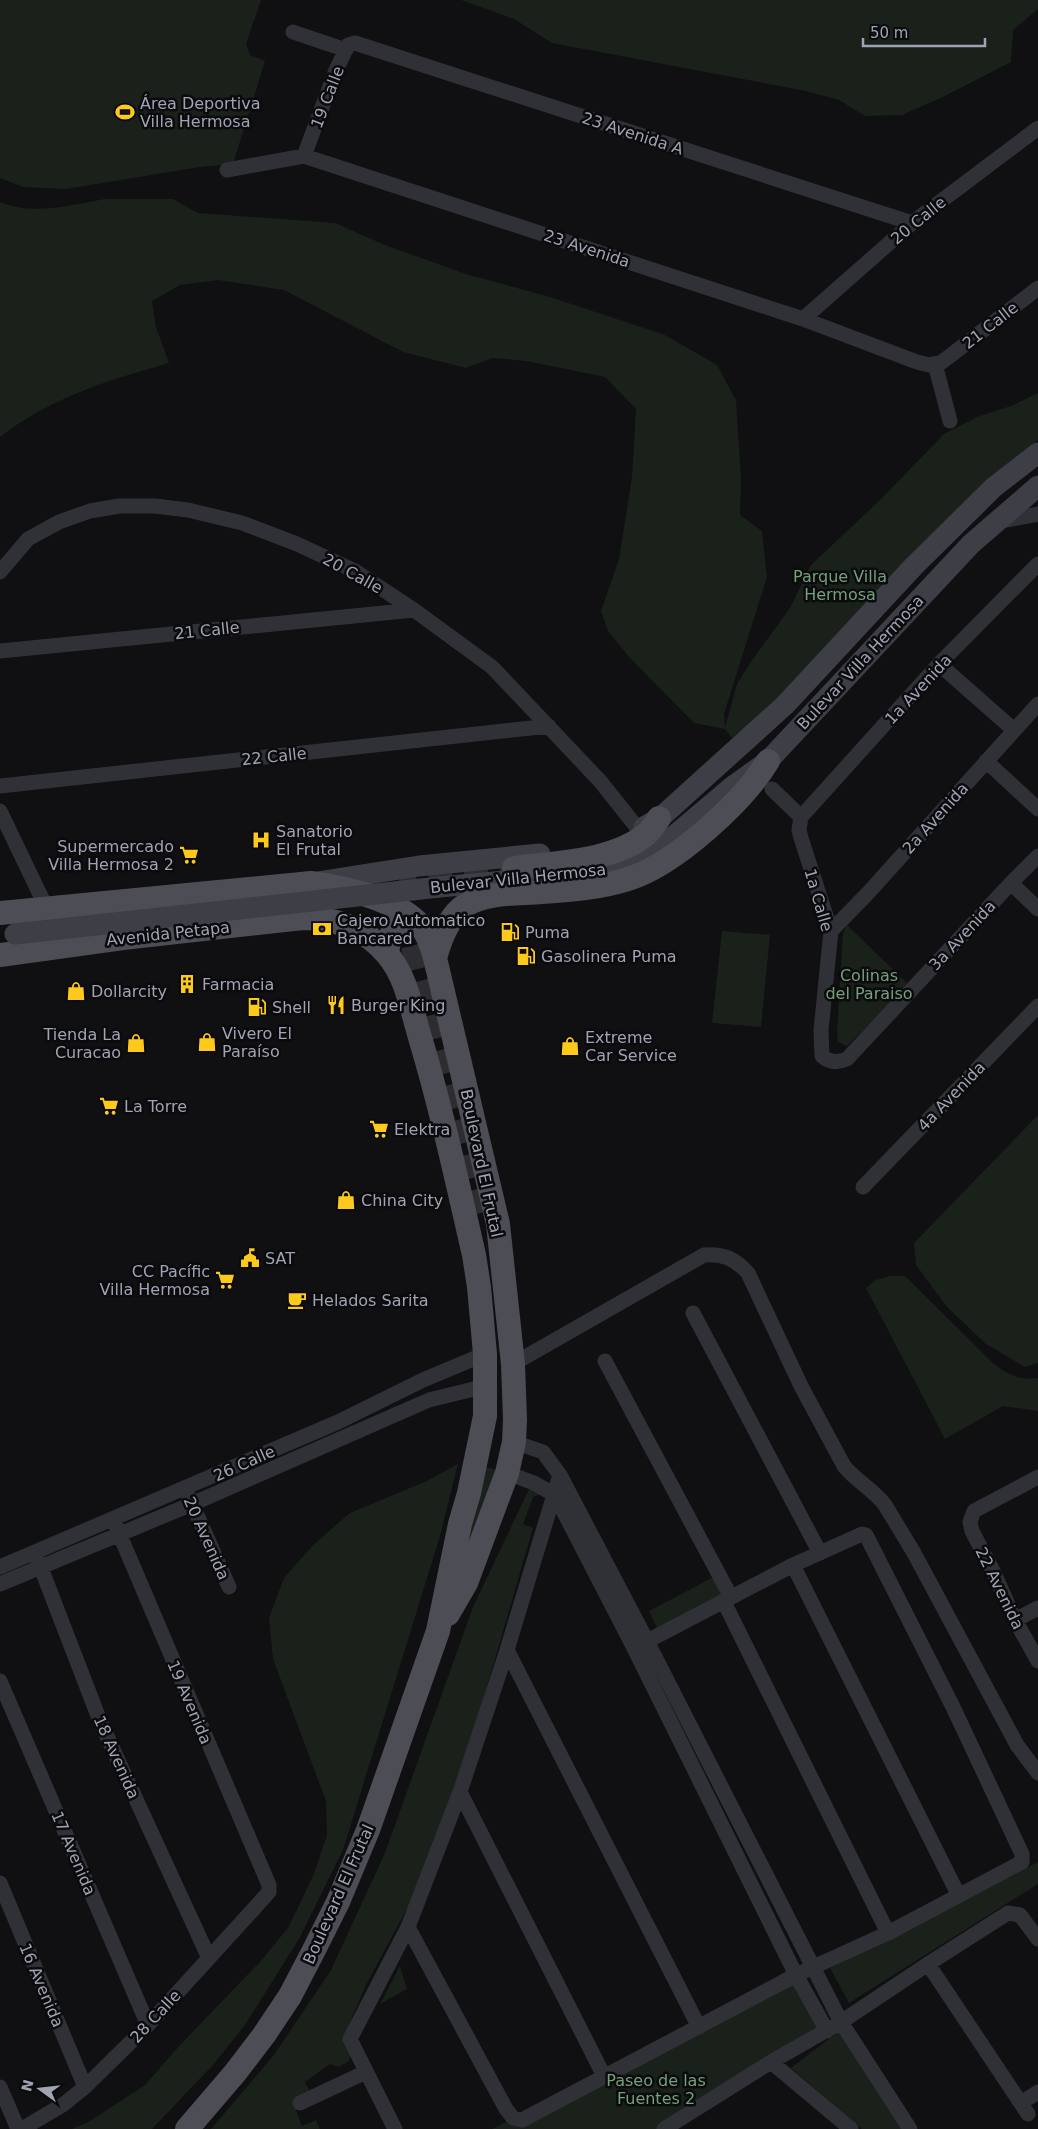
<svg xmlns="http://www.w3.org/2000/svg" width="1038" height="2129" font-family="'DejaVu Sans',sans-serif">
	<rect width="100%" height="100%" fill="#100f11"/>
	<path fill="#1a211b" d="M 0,0 L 261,0 L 246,44 L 250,55 L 265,61 L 233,164 L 200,167 L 66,189 L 23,187 L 0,178 Z
		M 461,0 L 1038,0 L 1038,9 L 1013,30 L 1011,62 L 943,97 L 902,115 L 865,116 L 839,100 L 806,91 L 552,43 L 514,19 Z
		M 105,199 L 173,199 L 198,213 L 335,223 L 385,245 L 466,274 L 550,297 L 665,335 L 717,365 L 736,400 L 741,478 L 740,515 L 762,531 L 767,577 L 724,714 L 725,727 L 737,684 L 750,663 L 790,608 L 811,565 L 881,499 L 944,434 L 977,417 L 1011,406 L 1038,393 L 1038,440 L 997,473 L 778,705 L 732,738 L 725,729 L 694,723 L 629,657 L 608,631 L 601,611 L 619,559 L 632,477 L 636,409 L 605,377 L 526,361 L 493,358 L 466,368 L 403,352 L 284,290 L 218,280 L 180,285 L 152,301 L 156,327 L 169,363 C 109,380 50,398 0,437 L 0,202 C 33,216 71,205 105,199 Z
		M 847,925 L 907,983 L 884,1010 L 847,1046 L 838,1042 L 837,1031 L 843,933 Z
		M 722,931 L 770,935 L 761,1027 L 712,1023 Z
		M 1038,1115 L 1038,1363 L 1025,1367 L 986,1344 L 947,1307 L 916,1265 L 914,1243 Z
		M 890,1276 L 905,1276 L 995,1365 C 1010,1375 1020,1381 1038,1378 L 1038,1411 L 1003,1406 L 945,1439 L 866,1288 L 876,1280 Z
		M 458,1464 L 440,1536 L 343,1850 L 299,1939 L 245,2025 L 213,2065 L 152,2129 L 72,2129 L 88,2122 L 144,2086 L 181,2044 L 259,1963 L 288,1928 L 314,1874 L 327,1835 L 326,1801 L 273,1659 L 269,1618 L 284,1578 L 312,1546 L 350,1513 L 427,1481 Z
		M 482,1466 L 497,1470 L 457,1576 Z
		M 531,1485 L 541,1494 L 533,1497 L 523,1524 L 533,1528 L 462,1773 L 414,1896 L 367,1983 L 352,2017 L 348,2035 L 352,2048 L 349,2061 L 339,2067 L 330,2064 L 305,2082 L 313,2097 L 295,2107 L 302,2126 L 316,2120 L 320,2129 L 211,2129 L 274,2055 L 331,1970 L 385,1853 L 473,1607 Z
		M 723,1572 L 733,1591 L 658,1630 L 649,1611 Z
		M 1038,1862 L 1038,1884 L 849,2003 L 830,1968 Z
		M 400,1966 L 407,1989 L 380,2004 Z
		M 794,1975 L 827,2032 L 665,2129 L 492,2129 Z
		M 839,2031 L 912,2129 L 862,2129 L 791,2068 Z"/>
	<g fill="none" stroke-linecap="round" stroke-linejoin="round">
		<path stroke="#2d2d31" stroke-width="24" stroke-dasharray="24 12" stroke-linecap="butt" d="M 481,1213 L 404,911 C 403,889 412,877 433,873 L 514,868"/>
		<path stroke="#303136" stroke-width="15" d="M 293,32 L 346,50
			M 304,156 L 336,70 L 348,45 L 355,43 L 912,223
			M 227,170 L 304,156 L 803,319 L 917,362 L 929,365 L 942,362 L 1038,288
			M 803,319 L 912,223 L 1038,128
			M 935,364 L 950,421
			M 997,522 L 1038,514
			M 0,572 L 28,539 L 59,522 L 90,511 L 119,506 L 155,506 L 188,510 L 242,523 L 297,544 L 355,571 L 414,610 L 492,667 L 600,781 L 639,830
			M 0,651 L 414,610
			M 939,664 L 1014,730
			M 986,761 L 1038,809
			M 0,786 L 549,726
			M 772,789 L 801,817 L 799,830 L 801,838 L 831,931 L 821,1030 L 822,1056 C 830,1063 838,1063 847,1059 L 1011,883 L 1038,856
			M 0,811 L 46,907
			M 801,817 L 939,664 L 1038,564
			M 1011,883 L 1038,909
			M 831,931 L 869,892 L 1038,704
			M 863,1187 L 1038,1006
			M 693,1313 L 820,1553
			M 605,1361 L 731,1597
			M 513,1364 L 704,1255 C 723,1253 735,1259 748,1273 L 801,1386 L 844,1466 C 856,1481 874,1490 885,1505 L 914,1553 L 1017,1745 L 1038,1773
			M 514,1442 L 543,1452 L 560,1475 L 647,1641 L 841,2022 L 910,2129
			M 507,1473 L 534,1483 L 555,1495 L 634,1648 L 796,1975 L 827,2031
			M 1038,1477 L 974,1511 L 970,1522 L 972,1531 L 993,1571 L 1015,1620 L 1038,1661
			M 189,1497 L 229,1587
			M 38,1560 L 100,1721 L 209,1958
			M 793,1565 L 958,1894
			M 0,1567 L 338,1422 L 423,1380 L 485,1354
			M 0,1584 L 192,1504 L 429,1400 L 486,1386
			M 724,1602 L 888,1933
			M 1015,1620 L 1038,1608
			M 507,1650 L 699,2027
			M 0,1681 L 148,2025
			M 460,1792 L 604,2076
			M 0,1883 L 85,2087
			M 408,1927 L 506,2109 L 513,2118 L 522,2120 L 796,1975 L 888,1933 L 1022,1862 L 1022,1854 L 953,1707 L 866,1535 L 862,1534 L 793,1565 L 634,1648
			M 928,1964 L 1028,2114
			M 771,2062 L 851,2129
			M 0,2087 L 18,2129
			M 300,2103 L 366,2072
			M 1021,2103 L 1038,2092
			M 22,2129 L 64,2104 L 85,2087 L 148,2025 L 269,1892 L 269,1885 L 113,1519
			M 395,2129 L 350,2039 L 408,1927 L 460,1792 L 507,1650 L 560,1475
			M 664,2129 L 771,2062 L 841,2022 L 928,1964 L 1008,1913 L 1020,1915 L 1038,1939"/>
		<path stroke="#3e3f46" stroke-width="21" d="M 644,827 L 660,818 L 785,705 L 914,566 L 994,487 L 1038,453
			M 317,882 L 419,866 L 540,854
			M 439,887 L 583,874 L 626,864 L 657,848 L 675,835 L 733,786 L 768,761 L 971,544 L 1038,486"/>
		<path stroke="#4c4d55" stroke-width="24" d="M 514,868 C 555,862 611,862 644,836 C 650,832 655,824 659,818
			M 0,913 L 311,883 C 346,888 396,898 421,926 C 428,935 432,947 435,958 L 498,1224 L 513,1364 L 515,1420 L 514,1442 L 507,1473 L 466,1583 L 448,1614
			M 387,953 C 389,938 392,923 409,921 L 421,926
			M 0,955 L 123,938 L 303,918 C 336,918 365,928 387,954 C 406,976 411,1007 419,1034 C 441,1107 457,1181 474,1255 L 479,1287 L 485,1354 L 485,1416 L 469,1493 L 460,1524 L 438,1631 L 368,1830 L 338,1902 L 314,1950 L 290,1996 L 264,2035 L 235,2073 L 187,2129
			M 435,958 C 440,940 448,917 464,906 C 486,892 517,894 542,892 C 571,890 600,888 628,879 C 674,865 743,802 768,761"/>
		<path stroke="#3e3f46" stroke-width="21" d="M 15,934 L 439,887"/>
	</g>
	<defs>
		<g id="stadium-bare" transform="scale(1.5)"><path d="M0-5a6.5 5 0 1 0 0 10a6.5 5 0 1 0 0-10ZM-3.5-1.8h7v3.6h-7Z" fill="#fdc91b" stroke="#0b0a0c" stroke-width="2.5" paint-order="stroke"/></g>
		<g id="hospital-bare" transform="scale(1.5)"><path d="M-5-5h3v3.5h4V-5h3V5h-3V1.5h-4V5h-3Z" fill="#fdc91b" stroke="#0b0a0c" stroke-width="2.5" paint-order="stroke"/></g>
		<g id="supermarket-bare" transform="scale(1.5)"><path d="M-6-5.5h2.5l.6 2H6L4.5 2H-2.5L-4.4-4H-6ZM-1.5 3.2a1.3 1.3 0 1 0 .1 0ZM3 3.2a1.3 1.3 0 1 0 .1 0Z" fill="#fdc91b" stroke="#0b0a0c" stroke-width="2.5" paint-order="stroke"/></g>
		<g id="bank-bare" transform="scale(1.5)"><path d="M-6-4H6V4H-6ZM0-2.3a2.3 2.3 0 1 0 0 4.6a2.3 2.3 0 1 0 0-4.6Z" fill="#fdc91b" stroke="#0b0a0c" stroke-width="2.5" paint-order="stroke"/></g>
		<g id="fuel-bare" transform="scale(1.5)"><path d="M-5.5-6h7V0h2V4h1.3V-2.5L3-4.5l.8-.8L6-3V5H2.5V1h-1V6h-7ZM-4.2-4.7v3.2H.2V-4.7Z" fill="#fdc91b" stroke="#0b0a0c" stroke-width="2.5" paint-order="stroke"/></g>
		<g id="building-bare" transform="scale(1.5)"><path d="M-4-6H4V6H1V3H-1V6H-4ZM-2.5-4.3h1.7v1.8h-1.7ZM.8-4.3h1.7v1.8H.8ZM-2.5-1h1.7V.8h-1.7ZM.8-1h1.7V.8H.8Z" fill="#fdc91b" stroke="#0b0a0c" stroke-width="2.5" paint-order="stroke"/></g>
		<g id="shop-bare" transform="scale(1.5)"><path d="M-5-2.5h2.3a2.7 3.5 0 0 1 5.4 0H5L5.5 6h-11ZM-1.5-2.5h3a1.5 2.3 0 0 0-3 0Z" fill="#fdc91b" stroke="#0b0a0c" stroke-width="2.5" paint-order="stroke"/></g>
		<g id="restaurant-bare" transform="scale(1.5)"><path d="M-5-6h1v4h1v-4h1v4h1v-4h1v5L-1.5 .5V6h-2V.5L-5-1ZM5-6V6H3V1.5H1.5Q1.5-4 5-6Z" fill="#fdc91b" stroke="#0b0a0c" stroke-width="2.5" paint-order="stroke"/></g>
		<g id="civic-bare" transform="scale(1.5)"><path d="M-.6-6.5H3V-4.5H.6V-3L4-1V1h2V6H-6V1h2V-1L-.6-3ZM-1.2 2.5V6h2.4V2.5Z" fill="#fdc91b" stroke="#0b0a0c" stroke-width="2.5" paint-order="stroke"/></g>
		<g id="cafe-bare" transform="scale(1.5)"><path d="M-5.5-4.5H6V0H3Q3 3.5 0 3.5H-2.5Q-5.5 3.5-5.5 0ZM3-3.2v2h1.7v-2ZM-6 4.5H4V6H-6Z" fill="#fdc91b" stroke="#0b0a0c" stroke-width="2.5" paint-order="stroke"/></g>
	</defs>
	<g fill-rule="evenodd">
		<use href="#stadium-bare" x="125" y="112"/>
		<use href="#hospital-bare" x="261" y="840"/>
		<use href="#supermarket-bare" x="189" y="855"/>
		<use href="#bank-bare" x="322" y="929"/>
		<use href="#fuel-bare" x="510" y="932"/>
		<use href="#fuel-bare" x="526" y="956"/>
		<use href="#building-bare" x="187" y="984"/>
		<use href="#shop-bare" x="76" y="991"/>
		<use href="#restaurant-bare" x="336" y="1005"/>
		<use href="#fuel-bare" x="257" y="1007"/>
		<use href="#shop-bare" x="207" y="1042"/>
		<use href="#shop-bare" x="136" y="1043"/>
		<use href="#shop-bare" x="570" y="1046"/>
		<use href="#supermarket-bare" x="109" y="1106"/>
		<use href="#supermarket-bare" x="379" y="1129"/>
		<use href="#shop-bare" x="346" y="1200"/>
		<use href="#civic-bare" x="250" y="1258"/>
		<use href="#supermarket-bare" x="225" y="1280"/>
		<use href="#cafe-bare" x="297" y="1300"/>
	</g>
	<g text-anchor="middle" stroke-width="5" stroke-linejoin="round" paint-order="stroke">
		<g font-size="16" fill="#9fa3b3" stroke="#0b0a0c">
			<text transform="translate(327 97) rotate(-69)" y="6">19 Calle</text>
			<text transform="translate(633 133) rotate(18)" y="6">23 Avenida A</text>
			<text transform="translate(918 220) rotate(-39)" y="6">20 Calle</text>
			<text transform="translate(587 248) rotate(18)" y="6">23 Avenida</text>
			<text transform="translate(990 325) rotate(-38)" y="6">21 Calle</text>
			<text transform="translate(353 573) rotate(29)" y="6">20 Calle</text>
			<text transform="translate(207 630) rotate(-6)" y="6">21 Calle</text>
			<text transform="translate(860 662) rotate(-47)" y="6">Bulevar Villa Hermosa</text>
			<text transform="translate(918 689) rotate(-47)" y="6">1a Avenida</text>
			<text transform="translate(274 756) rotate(-6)" y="6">22 Calle</text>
			<text transform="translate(935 818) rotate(-48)" y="6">2a Avenida</text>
			<text transform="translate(518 878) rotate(-6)" y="6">Bulevar Villa Hermosa</text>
			<text transform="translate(819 900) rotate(74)" y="6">1a Calle</text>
			<text transform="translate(168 933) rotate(-6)" y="6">Avenida Petapa</text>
			<text transform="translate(962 935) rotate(-47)" y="6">3a Avenida</text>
			<text transform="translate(951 1096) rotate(-46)" y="6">4a Avenida</text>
			<text transform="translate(482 1163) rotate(78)" y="6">Boulevard El Frutal</text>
			<text transform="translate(244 1463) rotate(-24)" y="6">26 Calle</text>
			<text transform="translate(207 1538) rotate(66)" y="6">20 Avenida</text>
			<text transform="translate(1000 1588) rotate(64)" y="6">22 Avenida</text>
			<text transform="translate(190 1702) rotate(67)" y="6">19 Avenida</text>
			<text transform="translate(117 1757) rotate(66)" y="6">18 Avenida</text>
			<text transform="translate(74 1853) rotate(67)" y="6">17 Avenida</text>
			<text transform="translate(338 1894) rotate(-66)" y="6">Boulevard El Frutal</text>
			<text transform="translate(42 1985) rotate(67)" y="6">16 Avenida</text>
			<text transform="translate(155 2016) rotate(-47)" y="6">28 Calle</text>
		</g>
		<g font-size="16" fill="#9fa3b3" stroke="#0b0a0c" text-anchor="start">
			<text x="140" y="109">Área Deportiva<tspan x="140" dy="18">Villa Hermosa</tspan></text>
			<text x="276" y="837">Sanatorio<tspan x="276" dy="18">El Frutal</tspan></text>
			<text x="174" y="852" text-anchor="end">Supermercado<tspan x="174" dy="18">Villa Hermosa 2</tspan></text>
			<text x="337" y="926">Cajero Automatico<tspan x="337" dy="18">Bancared</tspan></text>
			<text x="525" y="938">Puma</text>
			<text x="541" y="962">Gasolinera Puma</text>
			<text x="202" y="990">Farmacia</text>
			<text x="91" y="997">Dollarcity</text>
			<text x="351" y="1011">Burger King</text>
			<text x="272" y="1013">Shell</text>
			<text x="222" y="1039">Vivero El<tspan x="222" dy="18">Paraíso</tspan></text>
			<text x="121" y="1040" text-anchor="end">Tienda La<tspan x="121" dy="18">Curacao</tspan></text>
			<text x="585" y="1043">Extreme<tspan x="585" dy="18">Car Service</tspan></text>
			<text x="124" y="1112">La Torre</text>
			<text x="394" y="1135">Elektra</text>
			<text x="361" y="1206">China City</text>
			<text x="265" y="1264">SAT</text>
			<text x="210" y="1277" text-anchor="end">CC Pacífic<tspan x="210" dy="18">Villa Hermosa</tspan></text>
			<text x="312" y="1306">Helados Sarita</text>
		</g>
		<g font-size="16" fill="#75a07c" stroke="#0b0a0c">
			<text x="840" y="582">Parque Villa<tspan x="840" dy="18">Hermosa</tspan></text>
			<text x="869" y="981">Colinas<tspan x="869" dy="18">del Paraiso</tspan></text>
			<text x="656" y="2086">Paseo de las<tspan x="656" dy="18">Fuentes 2</tspan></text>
		</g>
	</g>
	<g transform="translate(40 2089) rotate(285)" stroke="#0b0a0c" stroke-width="4" paint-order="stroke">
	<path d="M0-4L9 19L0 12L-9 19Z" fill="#9fa3b3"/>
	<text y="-8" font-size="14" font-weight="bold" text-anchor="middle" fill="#9fa3b3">N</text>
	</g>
	<path d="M863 38v8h122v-8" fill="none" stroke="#9fa3b3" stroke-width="2.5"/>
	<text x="870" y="38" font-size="15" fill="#9fa3b3" stroke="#0b0a0c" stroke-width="4" paint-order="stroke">50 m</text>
</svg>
